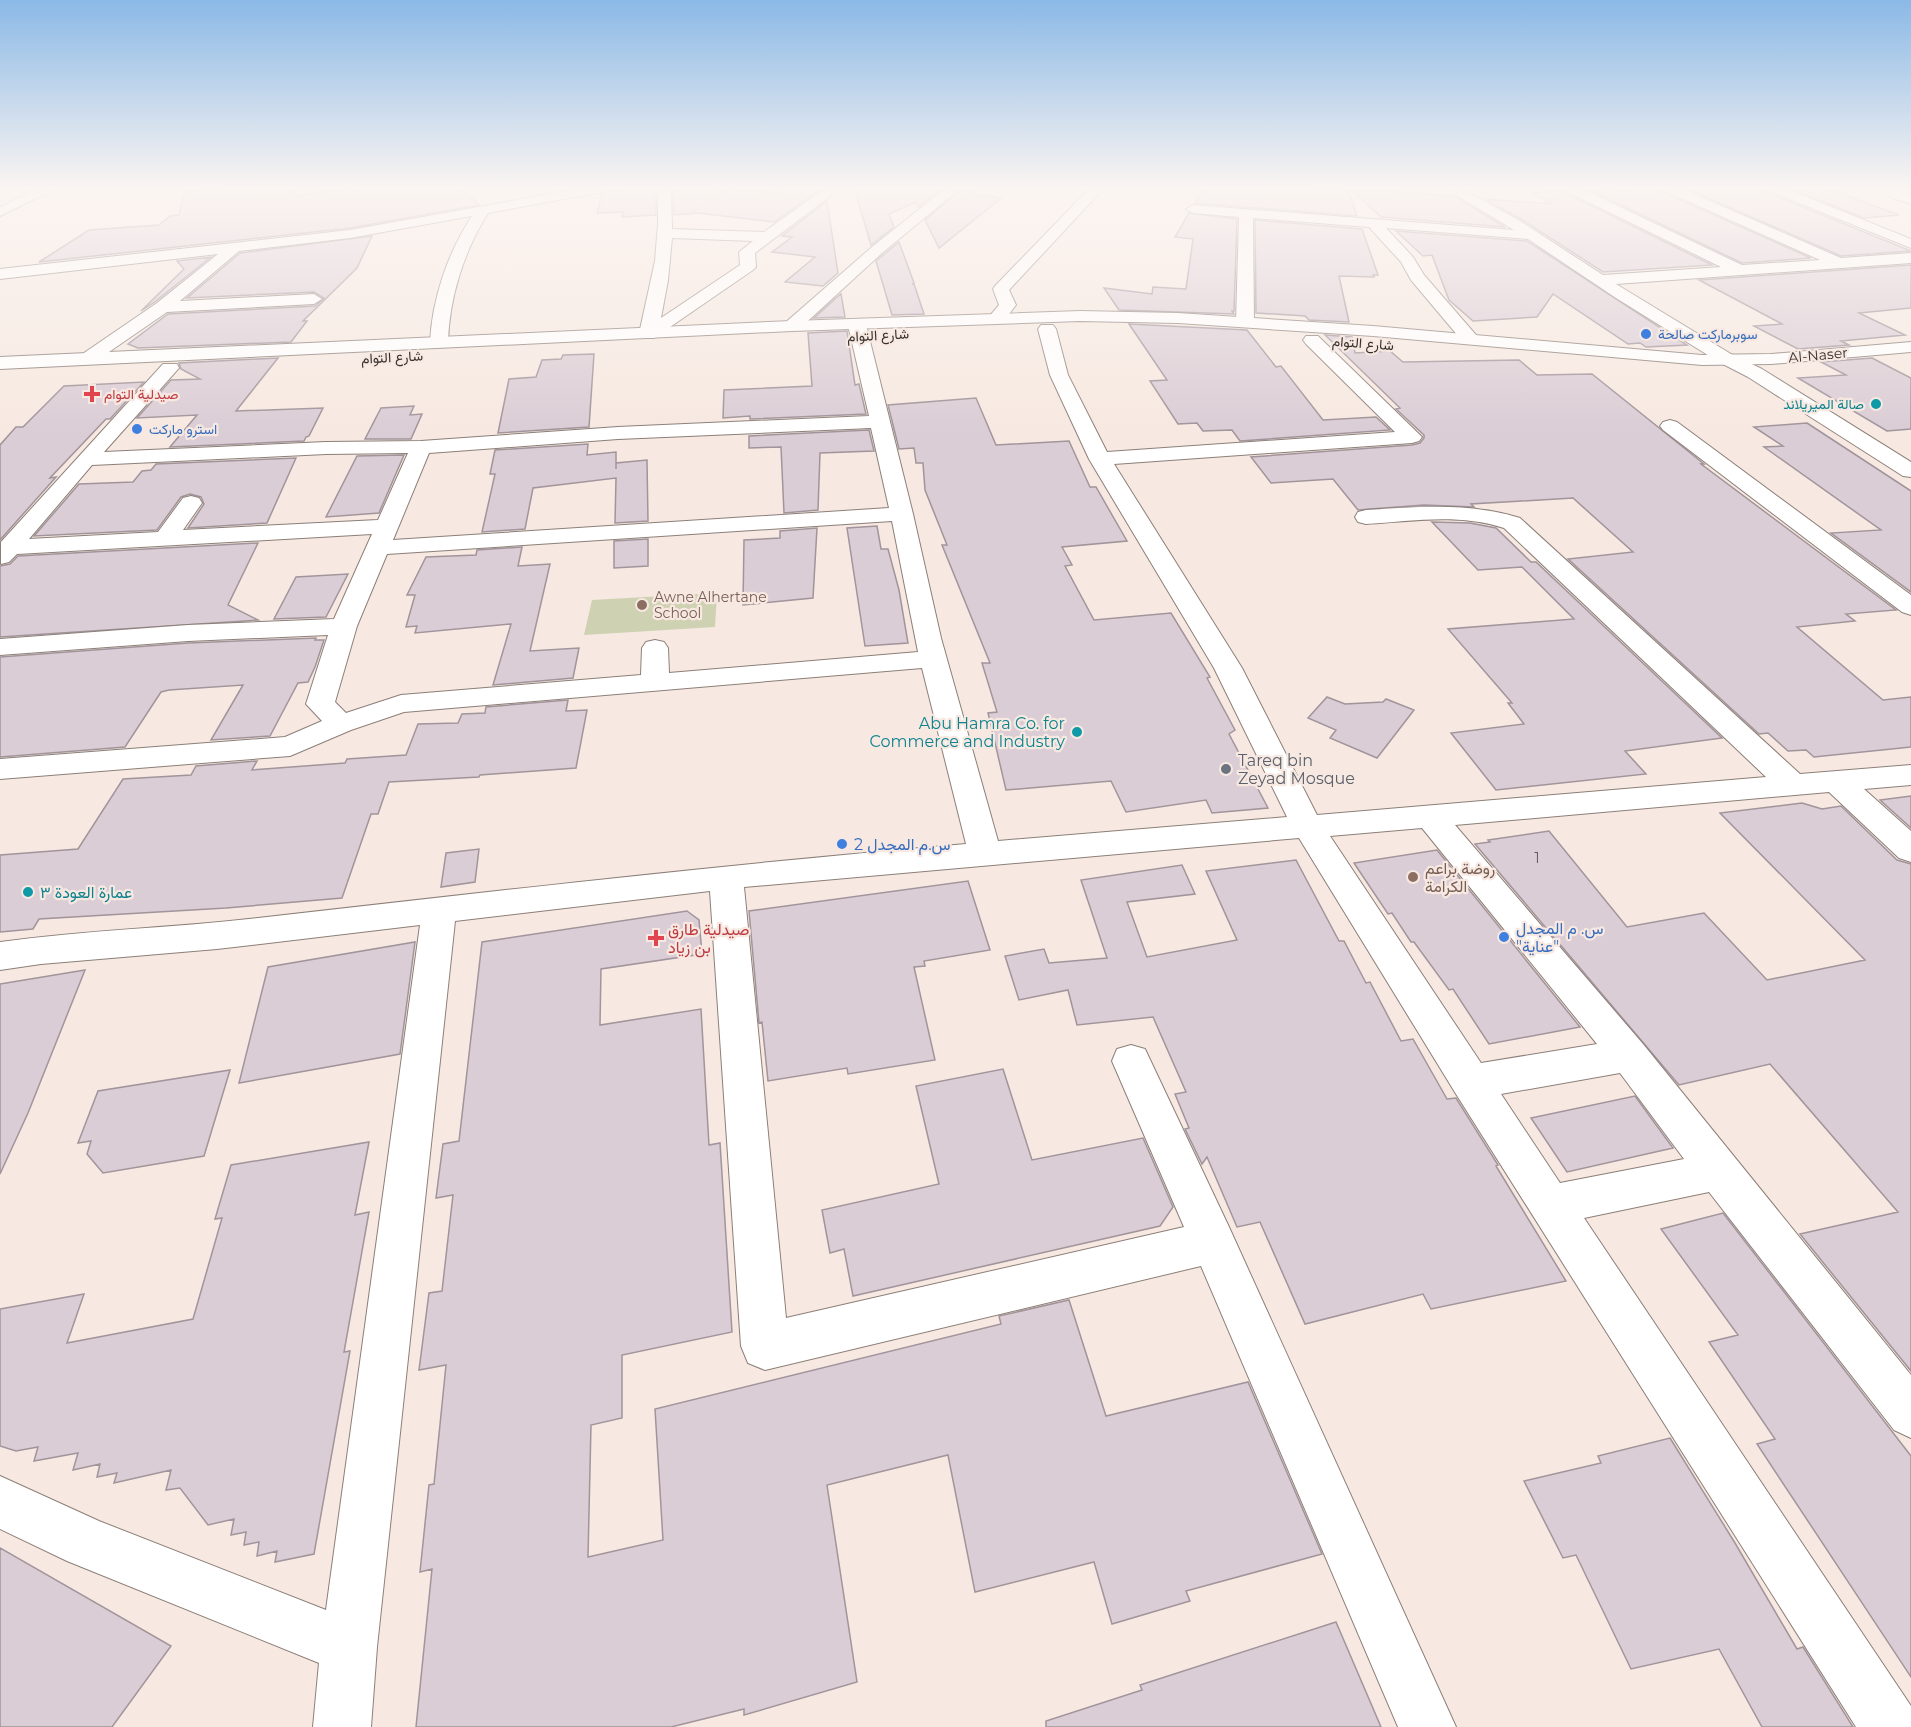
<svg xmlns="http://www.w3.org/2000/svg" width="1911" height="1727" font-family="Montserrat,Vazirmatn,sans-serif">
	<rect width="100%" height="100%" fill="#f7e9e1"/>
	<path fill="#ced1b2" d="M 717,593 L 715,627 L 584,635 L 592,600 Z"/>
	<path fill="#dbcdd5" stroke="#a1949b" stroke-width="1.5" d="M 231,187 L 294,187 L 294,196 L 361,187 L 459,187 L 479,205 L 350,228 L 39,262 L 89,230 L 159,225 L 170,216 L 179,215 L 185,191 Z
		M 617,187 L 656,187 L 656,215 L 622,217 L 623,212 L 597,213 L 602,194 Z
		M 673,187 L 702,187 L 782,193 L 782,187 L 824,187 L 774,222 L 698,213 L 674,215 Z
		M 854,187 L 944,187 L 918,207 L 916,202 L 889,214 L 894,227 L 871,245 Z
		M 964,187 L 980,187 L 972,194 L 1001,198 L 939,248 L 925,220 Z
		M 1204,187 L 1306,187 L 1348,190 L 1357,216 L 1195,203 Z
		M 1631,187 L 1660,187 L 1662,192 L 1811,258 L 1742,263 L 1588,189 Z
		M 1683,187 L 1763,187 L 1766,192 L 1911,251 L 1841,256 Z
		M 1787,187 L 1823,187 L 1899,215 L 1864,218 Z
		M 1350,189 L 1454,196 L 1505,227 L 1381,217 Z
		M 1562,191 L 1563,192 L 1712,265 L 1603,272 L 1521,219 L 1485,199 L 1553,204 L 1533,193 Z
		M 827,201 L 838,273 L 823,286 L 785,282 L 815,257 L 772,252 L 792,237 L 782,236 Z
		M 1189,213 L 1237,219 L 1234,311 L 1232,311 L 1234,314 L 1119,310 L 1104,288 L 1152,294 L 1153,287 L 1186,289 L 1193,239 L 1175,237 Z
		M 1255,220 L 1362,229 L 1378,275 L 1373,275 L 1374,277 L 1339,276 L 1349,322 L 1309,320 L 1305,316 L 1256,313 Z
		M 1396,231 L 1527,241 L 1687,345 L 1646,347 L 1640,343 L 1628,344 L 1553,294 L 1537,317 L 1473,321 L 1449,300 L 1432,255 L 1423,256 Z
		M 372,236 L 357,268 L 303,321 L 307,321 L 291,342 L 138,348 L 128,344 L 168,314 L 315,306 L 324,298 L 314,292 L 187,298 L 240,253 Z
		M 899,242 L 914,283 L 912,284 L 914,284 L 924,314 L 892,315 L 876,261 Z
		M 211,257 L 156,301 L 141,311 L 184,269 L 177,261 Z
		M 1911,265 L 1911,308 L 1859,313 L 1905,335 L 1841,341 L 1849,345 L 1798,349 L 1754,326 L 1782,324 L 1699,280 Z
		M 841,294 L 845,317 L 814,318 L 836,298 Z
		M 1129,324 L 1247,330 L 1276,367 L 1281,366 L 1323,420 L 1376,417 L 1390,430 L 1240,441 L 1232,430 L 1203,431 L 1197,423 L 1178,424 L 1150,381 L 1167,380 Z
		M 847,331 L 855,385 L 859,384 L 866,414 L 750,419 L 750,416 L 723,418 L 724,390 L 812,386 L 808,333 Z
		M 1325,335 L 1352,337 L 1355,353 L 1390,351 L 1403,362 L 1519,360 L 1537,375 L 1592,374 L 1704,464 L 1701,464 L 1896,610 L 1846,614 L 1855,621 L 1797,627 L 1883,700 L 1911,697 L 1911,747 L 1814,757 L 1806,750 L 1788,751 L 1768,733 L 1759,734 L 1568,559 L 1633,552 L 1573,498 L 1471,504 L 1474,507 L 1424,505 L 1358,510 L 1333,479 L 1271,483 L 1251,457 L 1412,445 L 1420,443 L 1424,438 L 1424,435 L 1396,409 L 1400,408 Z
		M 594,354 L 589,427 L 498,433 L 509,379 L 536,377 L 542,360 L 561,359 L 563,355 Z
		M 278,358 L 236,411 L 323,408 L 309,436 L 306,437 L 304,441 L 170,447 L 197,415 L 137,418 L 171,380 L 200,379 L 181,369 L 179,363 Z
		M 1872,358 L 1911,378 L 1911,429 L 1887,431 L 1798,378 L 1846,375 L 1821,362 Z
		M 144,382 L 110,419 L 106,419 L 50,478 L 56,477 L 0,540 L 0,445 L 16,427 L 23,427 L 64,386 Z
		M 976,398 L 996,445 L 1069,441 L 1090,487 L 1096,487 L 1127,541 L 1062,547 L 1072,565 L 1065,566 L 1094,620 L 1171,613 L 1210,677 L 1207,678 L 1235,730 L 1229,734 L 1268,808 L 1212,813 L 1206,800 L 1126,812 L 1111,781 L 1006,790 L 988,713 L 997,712 L 982,663 L 990,663 L 942,545 L 947,545 L 925,490 L 923,463 L 916,463 L 914,448 L 899,449 L 888,405 Z
		M 414,406 L 410,415 L 422,414 L 411,439 L 365,439 L 381,408 Z
		M 1807,423 L 1911,491 L 1911,592 L 1831,533 L 1881,530 L 1764,447 L 1783,446 L 1754,427 Z
		M 869,430 L 874,451 L 820,453 L 818,510 L 784,513 L 781,447 L 749,448 L 749,436 Z
		M 588,444 L 587,455 L 616,452 L 616,469 L 616,463 L 647,460 L 648,521 L 615,523 L 616,478 L 533,488 L 525,529 L 482,532 L 495,474 L 490,474 L 495,450 Z
		M 404,455 L 379,513 L 326,517 L 357,456 Z
		M 296,458 L 267,523 L 188,528 L 204,504 L 201,497 L 190,494 L 181,497 L 157,530 L 34,536 L 79,484 L 133,482 L 142,471 L 151,470 L 156,464 Z
		M 1432,522 L 1470,523 L 1496,528 L 1531,562 L 1536,562 L 1722,738 L 1625,751 L 1646,774 L 1496,790 L 1451,733 L 1524,724 L 1508,703 L 1512,703 L 1448,629 L 1574,619 L 1522,567 L 1478,570 Z
		M 877,526 L 881,549 L 888,549 L 899,590 L 908,643 L 865,646 L 847,528 Z
		M 817,528 L 813,598 L 743,605 L 744,540 L 780,538 L 780,531 Z
		M 648,539 L 648,566 L 614,568 L 614,541 Z
		M 258,543 L 228,605 L 258,620 L 0,637 L 0,566 L 10,564 L 18,556 Z
		M 522,547 L 518,566 L 550,564 L 530,651 L 579,648 L 573,678 L 493,685 L 511,624 L 415,633 L 417,626 L 406,627 L 415,595 L 407,595 L 426,557 L 476,555 L 477,550 Z
		M 348,574 L 326,617 L 274,619 L 296,577 Z
		M 316,638 L 315,640 L 324,640 L 315,667 L 308,682 L 298,683 L 270,736 L 211,740 L 243,685 L 169,690 L 161,692 L 125,747 L 0,757 L 0,657 L 188,643 Z
		M 1327,697 L 1345,704 L 1383,702 L 1386,699 L 1414,710 L 1377,758 L 1330,738 L 1336,730 L 1308,718 Z
		M 568,700 L 566,711 L 587,710 L 576,768 L 480,775 L 479,777 L 389,782 L 378,814 L 371,814 L 342,898 L 226,908 L 39,919 L 33,929 L 0,932 L 0,855 L 78,849 L 123,779 L 191,775 L 196,766 L 257,761 L 252,770 L 345,763 L 347,759 L 406,755 L 418,724 L 458,723 L 462,714 L 485,713 L 486,707 Z
		M 1911,796 L 1911,828 L 1880,800 Z
		M 1802,803 L 1822,809 L 1841,806 L 1897,860 L 1911,864 L 1911,1371 L 1800,1234 L 1898,1212 L 1770,1064 L 1679,1085 L 1475,844 L 1490,842 L 1488,840 L 1549,831 L 1627,927 L 1704,913 L 1767,980 L 1865,960 L 1720,813 Z
		M 479,849 L 475,882 L 441,887 L 446,853 Z
		M 1437,850 L 1580,1027 L 1489,1044 L 1453,989 L 1449,990 L 1414,942 L 1411,942 L 1392,913 L 1388,914 L 1354,863 Z
		M 1296,860 L 1339,941 L 1344,941 L 1366,983 L 1370,982 L 1401,1041 L 1413,1039 L 1447,1099 L 1456,1098 L 1498,1165 L 1496,1166 L 1566,1281 L 1431,1309 L 1423,1294 L 1305,1324 L 1260,1222 L 1237,1227 L 1207,1157 L 1202,1164 L 1185,1129 L 1189,1128 L 1175,1094 L 1186,1092 L 1153,1017 L 1077,1025 L 1068,990 L 1019,1000 L 1005,956 L 1044,949 L 1049,963 L 1107,958 L 1081,880 L 1182,865 L 1195,894 L 1127,902 L 1147,957 L 1237,940 L 1206,871 Z
		M 968,881 L 990,950 L 924,961 L 925,966 L 914,967 L 935,1060 L 848,1074 L 847,1068 L 768,1081 L 762,1022 L 759,1023 L 749,911 Z
		M 687,911 L 699,920 L 702,954 L 601,969 L 600,1025 L 701,1009 L 709,1145 L 720,1143 L 732,1332 L 622,1355 L 622,1418 L 591,1425 L 588,1557 L 663,1540 L 655,1409 L 1001,1324 L 999,1316 L 1069,1300 L 1106,1416 L 1248,1382 L 1322,1554 L 1186,1591 L 1190,1601 L 1112,1624 L 1094,1562 L 975,1592 L 948,1455 L 827,1485 L 857,1682 L 744,1715 L 744,1709 L 671,1727 L 416,1727 L 432,1569 L 420,1572 L 429,1485 L 434,1484 L 446,1365 L 419,1370 L 429,1293 L 442,1291 L 453,1195 L 436,1198 L 443,1144 L 459,1141 L 482,942 Z
		M 415,942 L 400,1054 L 239,1083 L 268,967 Z
		M 85,970 L 28,1113 L 0,1174 L 0,984 Z
		M 1003,1069 L 1032,1160 L 1143,1138 L 1173,1207 L 1160,1226 L 853,1296 L 844,1249 L 830,1253 L 822,1210 L 939,1184 L 916,1086 Z
		M 230,1070 L 204,1156 L 103,1173 L 87,1154 L 91,1141 L 78,1143 L 98,1091 Z
		M 1635,1096 L 1673,1148 L 1567,1172 L 1531,1118 Z
		M 369,1142 L 355,1215 L 369,1212 L 344,1352 L 350,1351 L 314,1554 L 275,1562 L 277,1551 L 257,1556 L 259,1542 L 244,1545 L 246,1532 L 231,1535 L 234,1519 L 208,1525 L 180,1488 L 166,1490 L 171,1470 L 114,1483 L 117,1473 L 97,1477 L 100,1464 L 73,1470 L 78,1453 L 34,1461 L 38,1447 L 16,1451 L 0,1446 L 0,1309 L 84,1294 L 67,1343 L 193,1319 L 222,1218 L 215,1219 L 231,1165 Z
		M 1723,1213 L 1911,1456 L 1911,1677 L 1757,1444 L 1775,1439 L 1709,1342 L 1738,1335 L 1661,1229 Z
		M 1670,1438 L 1735,1543 L 1797,1649 L 1803,1647 L 1853,1727 L 1762,1727 L 1719,1649 L 1631,1669 L 1576,1555 L 1563,1558 L 1524,1481 L 1601,1463 L 1598,1456 Z
		M 0,1548 L 171,1646 L 112,1727 L 0,1727 Z
		M 1336,1622 L 1381,1727 L 1046,1727 L 1046,1721 L 1142,1690 L 1140,1685 Z"/>
	<g fill="none" stroke-linecap="round" stroke-linejoin="round">
		<g stroke="#8c7f78" stroke-width="2">
			<path id="minor" d="M 589,187 L 615,187 L 608,191 L 488,213 C 464,251 449,298 448,343 L 445,347 L 433,347 L 430,343 C 432,299 448,252 472,216 L 350,238 L 239,251 L 180,301 L 314,294 L 322,299 L 314,304 L 167,312 L 93,363 L 81,363 L 78,359 L 81,355 L 157,303 L 218,254 L 0,279 L 0,269 L 350,230 Z
				M 658,187 L 671,187 L 672,229 L 764,232 L 827,187 L 842,187 L 755,253 L 756,267 L 753,270 L 654,338 L 642,338 L 639,334 L 655,261 L 658,224 ZM 672,238 L 753,241 L 739,252 L 740,265 L 661,318 L 668,280 Z
				M 947,187 L 962,187 L 882,253 L 798,330 L 786,330 L 783,326 L 786,322 L 872,247 Z
				M 1091,187 L 1105,187 L 1009,290 L 1016,305 L 1003,322 L 991,322 L 988,318 L 999,305 L 993,289 L 995,286 Z
				M 1443,187 L 1459,187 L 1520,221 L 1603,275 L 1721,267 L 1564,190 L 1563,187 L 1578,187 L 1742,265 L 1820,260 L 1663,190 L 1662,187 L 1678,187 L 1841,258 L 1911,253 L 1911,263 L 1616,284 L 1731,354 L 1762,369 L 1911,462 L 1911,477 L 1903,476 L 1748,377 L 1719,362 L 1616,298 L 1528,239 L 1386,228 L 1413,257 L 1424,275 L 1476,335 L 1479,339 L 1476,343 L 1464,343 L 1411,280 L 1401,262 L 1369,227 L 1253,218 L 1254,322 L 1251,326 L 1239,326 L 1236,322 L 1239,217 L 1193,213 L 1186,209 L 1193,205 L 1514,230 Z
				M 1765,187 L 1782,187 L 1911,239 L 1911,248 L 1767,190 Z
				M 1893,187 L 1911,187 L 1911,193 L 1905,193 L 1911,195 L 1911,204 L 1890,197 L 1888,194 Z
				M 857,320 L 863,321 L 866,325 L 913,514 L 941,638 L 998,841 L 1287,817 L 1214,668 L 1089,459 L 1050,375 L 1038,329 L 1041,325 L 1053,325 L 1056,329 L 1068,375 L 1107,452 L 1395,432 L 1306,344 L 1303,340 L 1306,336 L 1318,336 L 1422,437 L 1419,441 L 1412,443 L 1114,464 L 1242,668 L 1317,815 L 1766,777 L 1504,528 C 1459,513 1412,521 1366,524 L 1358,522 L 1355,517 L 1358,512 L 1366,510 C 1419,507 1469,502 1520,518 L 1800,774 L 1911,765 L 1911,785 L 1864,789 L 1911,831 L 1911,862 L 1899,858 L 1829,792 L 1455,825 L 1643,1044 L 1911,1375 L 1911,1438 L 1894,1430 L 1709,1192 L 1584,1218 L 1911,1706 L 1911,1727 L 1856,1727 L 1456,1094 L 1299,838 L 744,887 L 786,1318 L 1184,1227 L 1112,1061 L 1117,1049 L 1131,1045 L 1145,1049 L 1229,1227 L 1456,1727 L 1398,1727 L 1201,1266 L 765,1370 L 748,1363 L 741,1346 L 710,891 L 455,921 L 377,1647 L 371,1727 L 313,1727 L 319,1663 L 67,1561 L 0,1529 L 0,1476 L 99,1521 L 326,1610 L 420,925 L 217,949 L 41,964 L 0,970 L 0,942 C 85,930 172,928 258,918 C 494,891 730,864 966,844 L 922,668 L 404,712 L 351,730 L 290,756 L 0,779 L 0,759 L 285,737 L 322,721 L 306,704 L 328,635 L 188,641 L 0,655 L 0,639 L 188,625 L 334,619 L 372,534 L 17,554 L 9,562 L 1,564 L 1,542 L 163,364 L 177,364 L 179,368 L 104,452 L 326,442 L 421,441 L 618,427 L 869,416 L 848,325 L 851,321 ZM 871,428 L 889,508 L 393,540 L 429,453 L 618,439 ZM 408,453 L 378,520 L 183,530 L 202,503 L 199,498 L 191,496 L 183,498 L 158,532 L 29,539 L 92,465 L 326,454 ZM 892,521 L 918,652 L 669,673 L 668,648 L 664,642 L 655,640 L 646,642 L 642,648 L 641,675 L 401,695 L 346,713 L 335,702 L 357,626 L 387,554 ZM 1422,828 L 1597,1044 L 1481,1063 L 1330,836 ZM 1620,1073 L 1684,1159 L 1560,1183 L 1501,1094 Z
				M 1670,420 L 1677,422 L 1911,595 L 1911,615 L 1902,612 L 1663,430 L 1660,426 L 1663,422 Z"/>
		</g>
		<g stroke="#8c7f78" stroke-width="2">
			<path id="major" d="M 42,187 L 59,187 L 0,216 L 0,207 Z
				M 1080,311 L 1178,313 L 1373,326 L 1702,355 L 1771,354 L 1911,342 L 1911,352 L 1771,364 L 1702,365 L 1373,336 L 1178,323 L 1080,321 L 792,331 L 0,369 L 0,357 L 792,321 Z"/>
		</g>
		<path stroke="#b3a8a2" stroke-width="1.5" stroke-dasharray="1.5 1.5" stroke-linecap="butt" d="M 692,212 L 732,187"/>
		<use href="#minor" fill="#fff" fill-rule="evenodd"/>
		<use href="#major" fill="#fff" fill-rule="evenodd"/>
	</g>
	<linearGradient id="sky" x2="0" y2="1"><stop stop-color="#8bb9e6"/><stop offset="0.44" stop-color="#fbf5f2"/><stop offset="1" stop-color="#fbf5f2" stop-opacity="0"/></linearGradient>
	<rect width="1911" height="428" fill="url(#sky)"/>
	<g fill="#3f7fe0" stroke="#f7e9e1" stroke-width="2">
		<circle cx="1646" cy="334" r="6"/>
		<circle cx="137" cy="429" r="6"/>
		<circle cx="842" cy="844" r="6"/>
		<circle cx="1504" cy="937" r="6"/>
	</g>
	<g fill="#e0444e" stroke="#f7e9e1" stroke-width="2">
		<path d="M89 385h6v6h6v6h-6v6h-6v-6h-6v-6h6z"/>
		<path d="M653 929h6v6h6v6h-6v6h-6v-6h-6v-6h6z"/>
	</g>
	<g fill="#0f9aa8" stroke="#f7e9e1" stroke-width="2">
		<circle cx="1876" cy="404" r="6"/>
		<circle cx="1077" cy="732" r="6"/>
		<circle cx="28" cy="892" r="6"/>
	</g>
	<g fill="#8d6e63" stroke="#f7e9e1" stroke-width="2">
		<circle cx="642" cy="605" r="6"/>
		<circle cx="1413" cy="877" r="6"/>
	</g>
	<circle fill="#6b7280" stroke="#f7e9e1" stroke-width="2" cx="1226" cy="769" r="6"/>
	<g text-anchor="middle" stroke-width="4.5" stroke-linejoin="round" paint-order="stroke">
		<g font-size="14" fill="#366cbe" stroke="#f7e9e1" text-anchor="start">
			<text x="1658" y="339">سوبرماركت صالحة</text>
			<text x="149" y="434">استرو ماركت</text>
		</g>
		<g font-size="14" fill="#36302d" stroke="#f7e9e1">
			<text transform="translate(878 335) rotate(-3)" y="5">شارع التوام</text>
			<text transform="translate(1363 343) rotate(4)" y="5">شارع التوام</text>
			<text transform="translate(1818 355) rotate(-5)" y="5">Al-Naser</text>
			<text transform="translate(392 357) rotate(-3)" y="5">شارع التوام</text>
		</g>
		<g font-size="14" fill="#be3a42" stroke="#f7e9e1" text-anchor="start">
			<text x="104" y="399">صيدلية التوام</text>
		</g>
		<g font-size="14" fill="#0d838f" stroke="#f7e9e1" text-anchor="end">
			<text x="1864" y="409">صالة الميريلاند</text>
		</g>
		<g font-size="14" fill="#785e54" stroke="#f7e9e1" text-anchor="start">
			<text x="654" y="602">Awne Alhertane<tspan x="654" dy="16">School</tspan></text>
		</g>
		<g font-size="14" fill="#5f5757">
			<text x="1537" y="863">1</text>
		</g>
		<g font-size="16" fill="#0d838f" stroke="#f7e9e1" text-anchor="end">
			<text x="1065" y="729">Abu Hamra Co. for<tspan x="1065" dy="18">Commerce and Industry</tspan></text>
			<text x="40" y="898" text-anchor="start">عمارة العودة ٣</text>
		</g>
		<g font-size="16" fill="#5b616d" stroke="#f7e9e1" text-anchor="start">
			<text x="1238" y="766">Tareq bin<tspan x="1238" dy="18">Zeyad Mosque</tspan></text>
		</g>
		<g font-size="16" fill="#366cbe" stroke="#f7e9e1" text-anchor="start">
			<text x="854" y="850">س.م المجدل 2</text>
			<text x="1516" y="934">س. م المجدل<tspan x="1516" dy="18">"عناية"</tspan></text>
		</g>
		<g font-size="16" fill="#785e54" stroke="#f7e9e1" text-anchor="start">
			<text x="1425" y="874">روضة براعم<tspan x="1425" dy="18">الكرامة</tspan></text>
		</g>
		<g font-size="16" fill="#be3a42" stroke="#f7e9e1" text-anchor="start">
			<text x="668" y="935">صيدلية طارق<tspan x="668" dy="18">بن زياد</tspan></text>
		</g>
	</g>
</svg>
